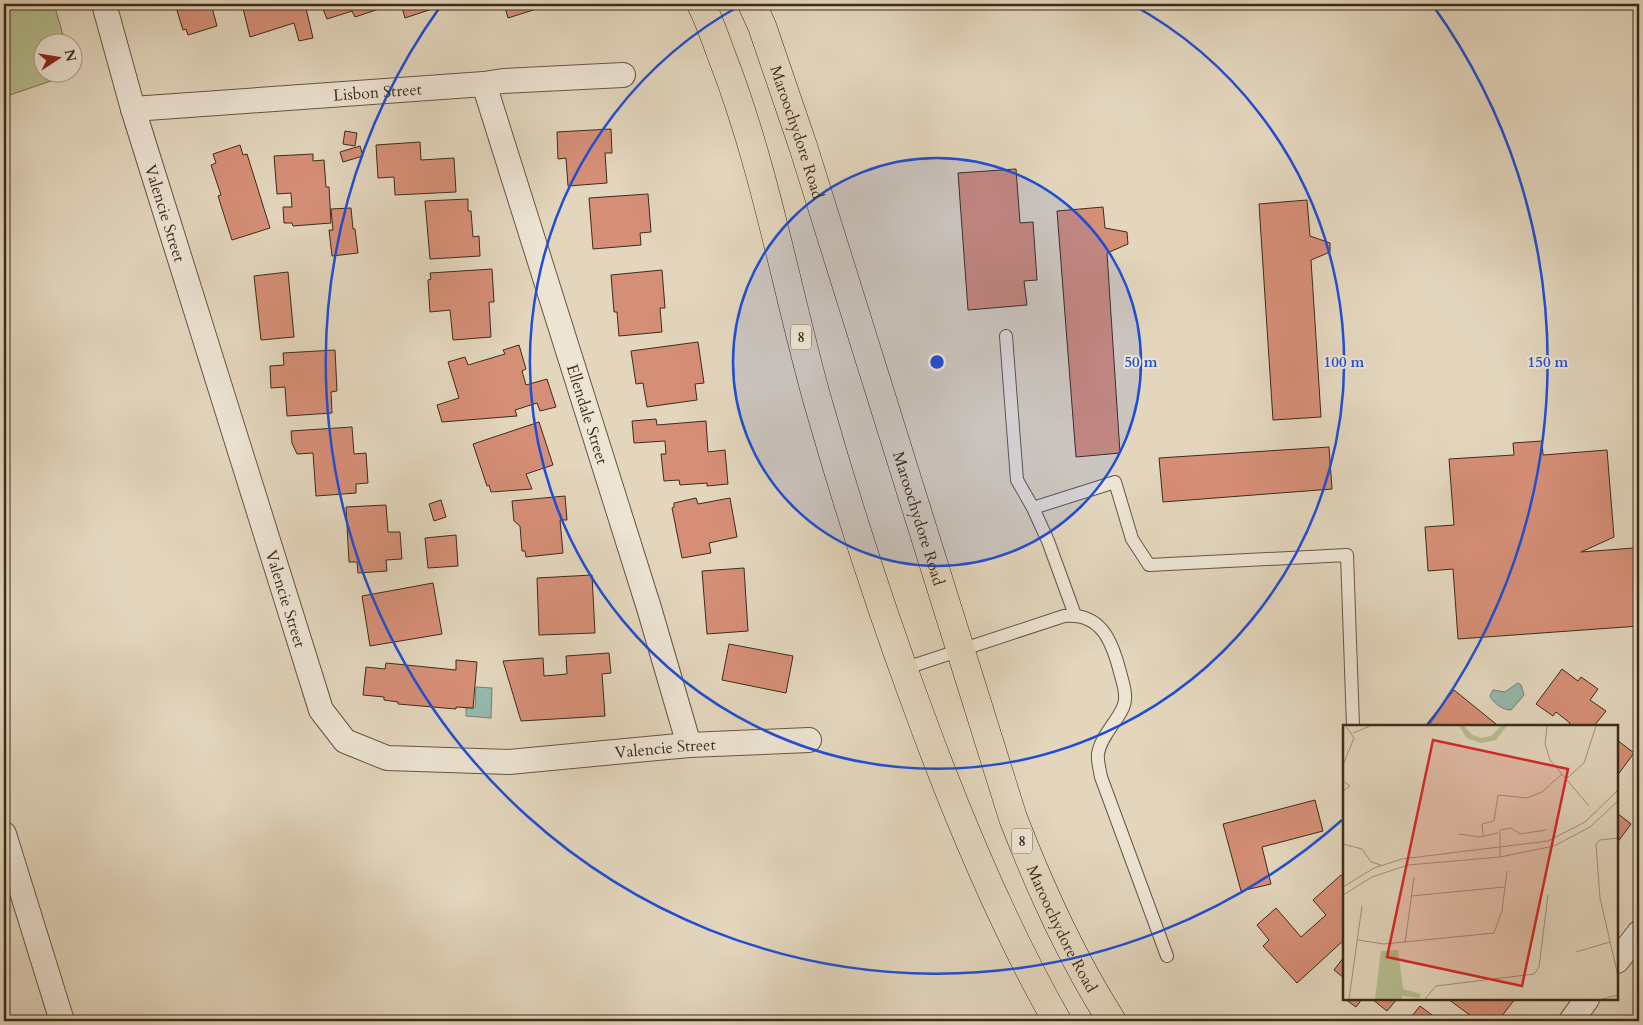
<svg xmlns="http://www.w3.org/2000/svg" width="1643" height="1025" font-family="Cardo,serif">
	<rect width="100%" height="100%" fill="#e3d6bd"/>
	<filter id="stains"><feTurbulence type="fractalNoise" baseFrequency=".004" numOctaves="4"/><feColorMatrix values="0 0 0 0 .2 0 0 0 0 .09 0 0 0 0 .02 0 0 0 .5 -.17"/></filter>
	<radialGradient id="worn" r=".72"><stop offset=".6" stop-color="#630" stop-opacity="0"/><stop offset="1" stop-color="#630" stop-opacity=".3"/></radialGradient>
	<path fill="#b5bd8f" stroke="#797454" d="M 4,4 L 54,4 L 65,42 L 42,42 L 42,72 L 72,72 L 73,68 L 74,73 L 4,97 Z"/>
	<path fill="#96b9ad" stroke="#728072" d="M 1518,683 L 1521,685 L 1524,695 L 1511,710 C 1503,710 1493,703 1490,696 L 1493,690 L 1505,692 Z
		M 476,687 L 492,688 L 491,718 L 466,716 L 466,708 L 475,708 Z"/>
	<path fill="#d68f77" stroke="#3d2b19" d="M 175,4 L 211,4 L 217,26 L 188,35 L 186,29 L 183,30 Z
		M 242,4 L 305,4 L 313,38 L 299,41 L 294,23 L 250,37 Z
		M 321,4 L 387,4 L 388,6 L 355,17 L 352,11 L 327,19 Z
		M 401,4 L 441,4 L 441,6 L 405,18 Z
		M 504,4 L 549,4 L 549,5 L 508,18 Z
		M 611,129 L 612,153 L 605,153 L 607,183 L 568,186 L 566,158 L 558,159 L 557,132 Z
		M 345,131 L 357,133 L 355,146 L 343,144 Z
		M 420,142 L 421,160 L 454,158 L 456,192 L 395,195 L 394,177 L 378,178 L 376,145 Z
		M 240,145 L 243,155 L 247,154 L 270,228 L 232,240 L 218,196 L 221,195 L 211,165 L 216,163 L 213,154 Z
		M 360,146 L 363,156 L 343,162 L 340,152 Z
		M 313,154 L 313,161 L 324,160 L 326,187 L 329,187 L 331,223 L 293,226 L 292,223 L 284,223 L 283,207 L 292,207 L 291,193 L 277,194 L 274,156 Z
		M 1016,169 L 1020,223 L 1033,222 L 1037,280 L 1024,281 L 1027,305 L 968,310 L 958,173 Z
		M 648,194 L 651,232 L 640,233 L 641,245 L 593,249 L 589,198 Z
		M 468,199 L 468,211 L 471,211 L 473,237 L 479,236 L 480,256 L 430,259 L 425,201 Z
		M 1307,200 L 1310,236 L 1330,243 L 1330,252 L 1311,260 L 1321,417 L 1273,420 L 1259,204 Z
		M 1103,207 L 1105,228 L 1127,232 L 1128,244 L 1107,253 L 1120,453 L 1076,457 L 1057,211 Z
		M 351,208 L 353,229 L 355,229 L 358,253 L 332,256 L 329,230 L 333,230 L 331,209 Z
		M 492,269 L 494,302 L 489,302 L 491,337 L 453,340 L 450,310 L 430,312 L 428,280 L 431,279 L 430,273 Z
		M 662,270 L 665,308 L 660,308 L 662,332 L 619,336 L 617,312 L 614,312 L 611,275 Z
		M 288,272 L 294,337 L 261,340 L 254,276 Z
		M 698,342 L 704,383 L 695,384 L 697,400 L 647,407 L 643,383 L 636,384 L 631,351 Z
		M 519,345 L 526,369 L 522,371 L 526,385 L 547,379 L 556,407 L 540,411 L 537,403 L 515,410 L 517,416 L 442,422 L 437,405 L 459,398 L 448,362 L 465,357 L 468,365 L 505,354 L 503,350 Z
		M 335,350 L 337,391 L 331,392 L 332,413 L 287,416 L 285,387 L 271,388 L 270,366 L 284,365 L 283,353 Z
		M 656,419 L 657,425 L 706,421 L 708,452 L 725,450 L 728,484 L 707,486 L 707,483 L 680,485 L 679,480 L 664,481 L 661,454 L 666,454 L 665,441 L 634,443 L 632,421 Z
		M 539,422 L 553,465 L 526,474 L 532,489 L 491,492 L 489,485 L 487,486 L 473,444 Z
		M 352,427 L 354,454 L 366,453 L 368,483 L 356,484 L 356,493 L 316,496 L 313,453 L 297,454 L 292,443 L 291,431 Z
		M 1542,441 L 1543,455 L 1607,450 L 1614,537 L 1581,552 L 1634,548 L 1634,539 L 1639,539 L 1639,626 L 1458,639 L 1453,569 L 1428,571 L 1425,527 L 1454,525 L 1449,459 L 1514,455 L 1513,443 Z
		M 1329,447 L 1332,489 L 1163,502 L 1159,458 Z
		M 565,496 L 567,520 L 560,520 L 563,553 L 526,557 L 525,551 L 522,551 L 520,526 L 514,521 L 512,501 Z
		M 696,498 L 698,504 L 730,498 L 737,537 L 709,543 L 711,553 L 682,558 L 672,508 L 674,507 L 674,503 Z
		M 441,500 L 446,517 L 434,521 L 429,504 Z
		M 386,505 L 388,532 L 400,532 L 402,559 L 386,560 L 387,571 L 358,573 L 357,562 L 349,562 L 346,507 Z
		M 456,535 L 458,566 L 428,568 L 425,538 Z
		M 744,568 L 748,631 L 707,634 L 702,571 Z
		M 592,575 L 595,633 L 539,635 L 537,578 Z
		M 433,583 L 442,634 L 370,646 L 362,596 Z
		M 729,644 L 793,656 L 786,693 L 722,680 Z
		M 609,653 L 611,673 L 602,674 L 605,716 L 521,721 L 503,661 L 543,658 L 544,676 L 567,674 L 566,656 Z
		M 456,660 L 477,662 L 473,708 L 456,707 L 456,709 L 398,704 L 398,702 L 384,700 L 384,697 L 363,695 L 366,667 L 385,669 L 386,663 L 456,670 Z
		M 1562,669 L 1578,681 L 1581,677 L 1598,689 L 1590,700 L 1606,711 L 1594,726 L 1568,726 L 1570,723 L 1556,712 L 1553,716 L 1536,704 Z
		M 1454,690 L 1496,724 L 1495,726 L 1425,726 Z
		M 1617,740 L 1634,753 L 1617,776 Z
		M 1315,800 L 1323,831 L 1262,847 L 1271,884 L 1241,891 L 1223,824 Z
		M 1617,813 L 1631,824 L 1617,843 Z
		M 1341,875 L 1344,878 L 1344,940 L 1297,983 L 1263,946 L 1269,940 L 1257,925 L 1276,908 L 1301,937 L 1326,915 L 1313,900 Z
		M 1344,957 L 1344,978 L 1334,970 Z
		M 1345,999 L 1362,999 L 1356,1007 Z
		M 1372,999 L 1397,999 L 1387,1011 Z
		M 1448,999 L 1515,999 L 1498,1021 L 1478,1021 Z
		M 1420,1006 L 1440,1021 L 1408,1021 Z"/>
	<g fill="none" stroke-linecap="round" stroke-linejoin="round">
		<g stroke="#665642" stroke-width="14">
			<path id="service" d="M 1006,336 L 1017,480 L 1033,508 L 1048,541 L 1075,615
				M 1033,508 L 1115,482 L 1132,539 L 1149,565 L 1347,555 L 1353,726
				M 903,669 L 1064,616 C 1101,612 1112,641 1120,672 C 1122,680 1126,690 1125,699 C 1125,715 1101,733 1098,754 C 1097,761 1100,770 1101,777 L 1167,956"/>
		</g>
		<g stroke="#665642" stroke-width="26">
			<g id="minor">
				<path id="s1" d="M 104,4 L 133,109 L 321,710 L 345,741 L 387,758 L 509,762 L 689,745 L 809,740"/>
				<path id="s2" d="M 484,84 L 649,608 L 689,745"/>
				<path id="s3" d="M 133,109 L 484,84 L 503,81 L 623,75"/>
				<path d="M 4,834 L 62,1021"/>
				<path d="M 1617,961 L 1639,933"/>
				<path d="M 1571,1021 L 1587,999"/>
			</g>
		</g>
		<g stroke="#3d2b19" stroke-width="29">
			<g id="primary">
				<path d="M 701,4 C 709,20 715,37 721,54 C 765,166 785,284 817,399 C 847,504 880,607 918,709 C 957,816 1001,922 1057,1021"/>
				<path id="s4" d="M 752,4 L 762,26 L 803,146 L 1013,818 C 1040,888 1071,957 1112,1021"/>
			</g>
		</g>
		<use href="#service" stroke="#ede4d4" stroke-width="12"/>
		<use href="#minor" stroke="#ede4d4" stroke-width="24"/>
		<use href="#primary" stroke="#e3d6bd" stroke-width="28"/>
	</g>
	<circle cx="937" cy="362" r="204" fill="#1d4ed8" fill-opacity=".12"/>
	<g fill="none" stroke="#1d4ed8" stroke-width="2.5">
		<circle cx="937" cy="362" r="204"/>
		<path d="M1131 4A407 407 0 1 1 743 4"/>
		<path d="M1342 820A611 611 0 0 1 440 7M1434 7A611 611 0 0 1 1428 725"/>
	</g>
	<g text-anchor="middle" stroke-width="4" stroke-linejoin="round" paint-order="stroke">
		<g fill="#ede4d4" stroke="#726251" stroke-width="1">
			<rect x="791" y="324.5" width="20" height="25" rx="4"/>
			<rect x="1012" y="828.5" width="20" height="25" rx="4"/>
		</g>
		<g font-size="15" font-weight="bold" fill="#3d2b19">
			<text x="801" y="342">8</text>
			<text x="1022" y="846">8</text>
		</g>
		<g font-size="16" fill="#3d2b19" stroke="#ede4d4">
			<text dy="6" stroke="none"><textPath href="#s3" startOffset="245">Lisbon Street</textPath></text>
			<text dy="6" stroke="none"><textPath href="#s4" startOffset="136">Maroochydore Road</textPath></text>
			<text dy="6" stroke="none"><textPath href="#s1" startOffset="218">Valencie Street</textPath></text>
			<text dy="6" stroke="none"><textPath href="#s2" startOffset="346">Ellendale Street</textPath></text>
			<text dy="6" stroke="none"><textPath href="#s4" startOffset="541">Maroochydore Road</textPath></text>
			<text dy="6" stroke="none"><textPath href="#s1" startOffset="622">Valencie Street</textPath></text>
			<text dy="6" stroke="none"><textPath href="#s1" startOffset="1102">Valencie Street</textPath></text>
			<text dy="6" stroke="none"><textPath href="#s4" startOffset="976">Maroochydore Road</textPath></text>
		</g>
	</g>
	<g transform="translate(1343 725)">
		<rect width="275" height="275" fill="#e3d6bd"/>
		<path d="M 116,1 L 121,1 L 129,10 L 138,13 L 148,11 L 158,1 L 164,1 L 153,15 L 138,18 L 124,13 ZM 55,225 L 60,264 L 78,269 L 76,273 L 59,271 L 59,274 L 32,274 L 38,226 Z" fill="#b5bd8f"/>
		<path fill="none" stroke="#a1927b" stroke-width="1" d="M 204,1 L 202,19 L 207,35 L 246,81M 10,8 L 27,1M 0,40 L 11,13 L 3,1M 223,54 L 241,38 L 253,1M 0,56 L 7,61 L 0,66M 116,109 L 136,112 L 155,108M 140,110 L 139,99 L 151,96 L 155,70 L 184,73 L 199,67 L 219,49M 275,113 L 257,115 L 253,119 L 257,173 L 275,251M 0,119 L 19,124 L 28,137 L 38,140M 157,132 L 157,105 L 168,103 L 177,109 L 203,105M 0,162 L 31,143 L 59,134 L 205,116 L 242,97 L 275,65M 0,170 L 29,152 L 65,140 L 157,132 L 211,121 L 247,102 L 275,76M 68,171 L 161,162M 15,215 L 41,219 L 151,208 L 159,186 L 164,146M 62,218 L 71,152M 233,227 L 267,217M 6,274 L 19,181M 82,274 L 93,261 L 191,249 L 196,242 L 205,170M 259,274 L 275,270"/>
		<path fill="#d62828" fill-opacity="0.15" stroke="#d62828" stroke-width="2.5" d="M 90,15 L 225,44 L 179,261 L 44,232 Z"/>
		<rect width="275" height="275" fill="none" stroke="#3d2b19" stroke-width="2.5"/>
	</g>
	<circle cx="937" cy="362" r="8" fill="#1d4ed8" stroke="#ede4d4" stroke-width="2.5"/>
	<g font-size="15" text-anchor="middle" font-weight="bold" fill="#1d4ed8" stroke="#ede4d4" stroke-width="4" stroke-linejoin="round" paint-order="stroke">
		<text x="1141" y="367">50 m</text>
		<text x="1344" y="367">100 m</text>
		<text x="1548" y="367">150 m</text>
	</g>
	<rect width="1643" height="1025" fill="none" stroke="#e3d6bd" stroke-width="20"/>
	<rect x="5" y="5" width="1633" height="1015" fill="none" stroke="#3d2b19" stroke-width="2.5"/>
	<rect x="10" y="10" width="1623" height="1005" fill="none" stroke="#3d2b19"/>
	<g transform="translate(58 58) rotate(78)"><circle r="24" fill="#ede4d4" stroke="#a79a89"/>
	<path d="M0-4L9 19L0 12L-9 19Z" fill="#8f2418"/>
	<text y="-8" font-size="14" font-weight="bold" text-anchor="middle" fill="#3d2b19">N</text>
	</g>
	<rect width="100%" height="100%" filter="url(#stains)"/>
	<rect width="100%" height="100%" fill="url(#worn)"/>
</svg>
